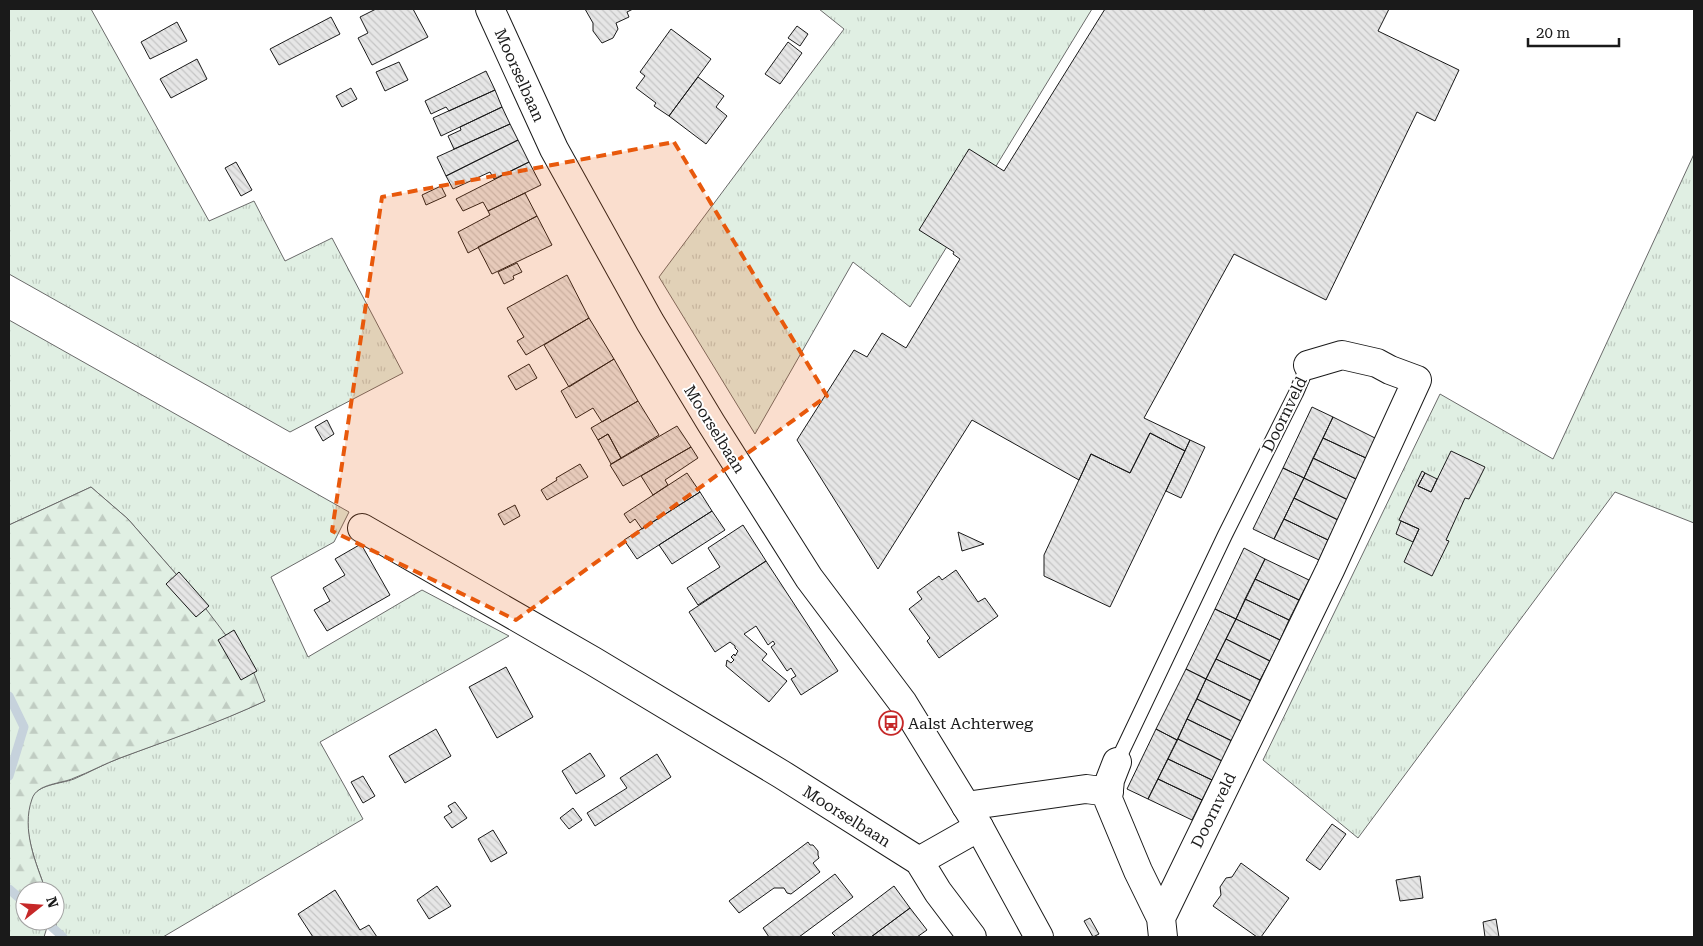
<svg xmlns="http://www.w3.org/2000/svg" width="1703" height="946" font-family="'Roboto Serif',serif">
	<defs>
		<pattern id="grass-tufts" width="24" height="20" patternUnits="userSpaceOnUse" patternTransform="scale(1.25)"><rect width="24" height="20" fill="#e0efe3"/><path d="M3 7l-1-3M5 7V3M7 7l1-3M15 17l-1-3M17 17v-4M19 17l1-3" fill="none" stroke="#c0ccc2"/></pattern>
		<pattern id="forest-firs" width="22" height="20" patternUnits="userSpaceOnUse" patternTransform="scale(1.25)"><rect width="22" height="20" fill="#e0efe3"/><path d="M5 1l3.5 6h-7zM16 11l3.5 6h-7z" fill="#c0ccc2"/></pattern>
		<pattern id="building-back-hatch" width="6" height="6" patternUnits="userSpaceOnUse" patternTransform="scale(1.25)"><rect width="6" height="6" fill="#e6e6e6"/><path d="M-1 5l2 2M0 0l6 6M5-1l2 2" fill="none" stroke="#c5c5c5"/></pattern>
	</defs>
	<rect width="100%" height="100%" fill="#fff"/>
	<path fill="url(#grass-tufts)" stroke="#6a6a6a" d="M 9,9 L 91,9 L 209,221 L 254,201 L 285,261 L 332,238 L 403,373 L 290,432 L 9,274 Z
		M 819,9 L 1092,9 L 910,307 L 853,262 L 755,434 L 659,277 L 844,29 Z
		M 1694,154 L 1694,523 L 1615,492 L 1358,838 L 1263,760 L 1440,394 L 1553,459 Z
		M 9,320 L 349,512 L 334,542 L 271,577 L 308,657 L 422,590 L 509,636 L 320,742 L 363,819 L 163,937 L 59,937 L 55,920 L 55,891 L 46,891 C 36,863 21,829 31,799 C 37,784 61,784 74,779 C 90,772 104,764 120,758 C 168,740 217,723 265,701 L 203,605 L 128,519 L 91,487 L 9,525 Z
		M 9,696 L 24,727 L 9,776 Z
		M 9,889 L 25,903 L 25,921 L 45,921 L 48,924 L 44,937 L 9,937 Z"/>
	<path fill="url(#forest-firs)" stroke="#6a6a6a" d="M 91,487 L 128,519 L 203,605 L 253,671 L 265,701 C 218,723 169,740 120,758 C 104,764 90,772 74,778 C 62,784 37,783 32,799 C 21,830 36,863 46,891 L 25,891 L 25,903 L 9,889 L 9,776 L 24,727 L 9,696 L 9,525 Z"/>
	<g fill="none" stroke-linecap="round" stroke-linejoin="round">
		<path stroke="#c6d2dc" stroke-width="9" d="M 9,696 L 24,727 L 9,776
			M 9,889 L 25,903
			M 45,921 L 63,937"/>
	</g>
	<path fill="url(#building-back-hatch)" stroke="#1a1a1a" d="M 376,9 L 413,9 L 428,37 L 372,65 L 358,38 L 368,33 L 360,17 Z
		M 585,9 L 633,9 L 627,12 L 629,17 L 616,23 L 618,29 L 613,38 L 602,43 L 593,31 L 593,23 Z
		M 1105,9 L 1203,9 L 1205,10 L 1206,9 L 1389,9 L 1378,31 L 1459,70 L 1435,121 L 1417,112 L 1326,300 L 1234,254 L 1144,418 L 1190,440 L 1185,451 L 1150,433 L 1130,473 L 1091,454 L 1079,480 L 972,420 L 878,569 L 797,440 L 854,350 L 867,357 L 882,333 L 906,348 L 960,259 L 953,254 L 954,252 L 919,230 L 969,149 L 1004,171 Z
		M 331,17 L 340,34 L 279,65 L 270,49 Z
		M 177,22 L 187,41 L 150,59 L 141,42 Z
		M 797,26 L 808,34 L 800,46 L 788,38 Z
		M 671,29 L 711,59 L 669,116 L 654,106 L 656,103 L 636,88 L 645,76 L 640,72 Z
		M 788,42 L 802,53 L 780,84 L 765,74 Z
		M 197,59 L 207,79 L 171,98 L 160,79 Z
		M 399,62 L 408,80 L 385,91 L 376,72 Z
		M 486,71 L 495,90 L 449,111 L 446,107 L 431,114 L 425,101 Z
		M 698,77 L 724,96 L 716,107 L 727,116 L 706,144 L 669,116 Z
		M 351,88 L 357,99 L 342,107 L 336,96 Z
		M 495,90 L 502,107 L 441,136 L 433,118 Z
		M 502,107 L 510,124 L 454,149 L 448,136 L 461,130 L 460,127 Z
		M 510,124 L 518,140 L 446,176 L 437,157 Z
		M 518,140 L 529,162 L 494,179 L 490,172 L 453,189 L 446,176 Z
		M 236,162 L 252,190 L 241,196 L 225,168 Z
		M 529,162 L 541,185 L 488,211 L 483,202 L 463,211 L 456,199 Z
		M 441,186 L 446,196 L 426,205 L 422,195 Z
		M 525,193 L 537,216 L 468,253 L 458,232 L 490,215 L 488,211 Z
		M 537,216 L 552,245 L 492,274 L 478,247 Z
		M 517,263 L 522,272 L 513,276 L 514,279 L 504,284 L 498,272 Z
		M 567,275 L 589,318 L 526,355 L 517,341 L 524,337 L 507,308 Z
		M 589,318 L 614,359 L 569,387 L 544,345 Z
		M 614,359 L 638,401 L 602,422 L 593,408 L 576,418 L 561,391 Z
		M 529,364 L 537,378 L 516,390 L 508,376 Z
		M 638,401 L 659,435 L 621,458 L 608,434 L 598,440 L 591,428 Z
		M 1312,407 L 1333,417 L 1304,478 L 1283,468 Z
		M 1333,417 L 1377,439 L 1368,459 L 1323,438 Z
		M 327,420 L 334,434 L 323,441 L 315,427 Z
		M 677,426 L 691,447 L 623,486 L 610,465 Z
		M 1150,433 L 1185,451 L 1110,607 L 1044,576 L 1044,555 L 1091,454 L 1130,473 Z
		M 608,434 L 621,458 L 611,464 L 598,440 Z
		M 1323,438 L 1368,459 L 1358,480 L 1313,458 Z
		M 1190,440 L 1205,447 L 1181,498 L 1166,491 Z
		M 691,447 L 698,458 L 665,480 L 668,485 L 653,495 L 641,476 Z
		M 1451,451 L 1485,467 L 1469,499 L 1465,498 L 1446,540 L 1449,541 L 1432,576 L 1404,562 L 1419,529 L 1399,520 L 1422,471 L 1425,473 L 1418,486 L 1431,492 Z
		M 1313,458 L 1358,480 L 1348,500 L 1304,478 Z
		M 580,464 L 588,477 L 547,500 L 541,490 L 557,480 L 556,478 Z
		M 1283,468 L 1304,478 L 1274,539 L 1253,529 Z
		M 687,473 L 700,492 L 642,529 L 635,519 L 630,523 L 624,514 Z
		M 1425,473 L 1437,479 L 1431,492 L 1418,486 Z
		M 1304,478 L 1348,500 L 1338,520 L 1294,498 Z
		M 700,492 L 712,511 L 637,559 L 624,540 Z
		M 1294,498 L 1338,520 L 1328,540 L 1284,519 Z
		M 515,505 L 520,516 L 504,525 L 498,514 Z
		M 712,511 L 725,530 L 672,564 L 659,545 Z
		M 1284,519 L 1328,540 L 1319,560 L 1274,539 Z
		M 1401,521 L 1419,529 L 1413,542 L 1396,534 Z
		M 743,525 L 766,561 L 698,605 L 687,588 L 720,567 L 708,548 Z
		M 958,532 L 984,544 L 962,551 Z
		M 361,544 L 390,595 L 327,631 L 314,610 L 330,601 L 323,588 L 345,575 L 335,559 Z
		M 1244,548 L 1265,559 L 1236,619 L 1215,609 Z
		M 1265,559 L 1309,580 L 1299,600 L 1255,579 Z
		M 766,561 L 838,671 L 801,695 L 791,679 L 796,676 L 791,668 L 787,671 L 771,647 L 775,644 L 773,641 L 768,645 L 756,626 L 744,634 L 767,654 L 762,660 L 787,681 L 769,702 L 726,666 L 727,660 L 731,663 L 734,660 L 731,657 L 734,654 L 735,656 L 738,651 L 735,648 L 735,646 L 730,642 L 715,652 L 689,612 Z
		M 956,570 L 978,602 L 985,598 L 998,616 L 939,658 L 927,641 L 930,638 L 909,609 L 922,599 L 917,592 L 939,576 L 942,580 Z
		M 179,572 L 209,606 L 196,617 L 166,584 Z
		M 1255,579 L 1299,600 L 1289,620 L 1245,599 Z
		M 1245,599 L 1289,620 L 1280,640 L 1236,619 Z
		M 1215,609 L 1236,619 L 1206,679 L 1186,669 Z
		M 1236,619 L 1280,640 L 1270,661 L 1226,639 Z
		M 234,630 L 257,671 L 241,680 L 218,640 Z
		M 1226,639 L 1270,661 L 1260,680 L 1216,659 Z
		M 1216,659 L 1260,680 L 1251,701 L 1206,679 Z
		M 506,667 L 533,717 L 497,738 L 469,687 Z
		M 1186,669 L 1206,679 L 1177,740 L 1156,729 Z
		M 1206,679 L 1251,701 L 1241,721 L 1197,699 Z
		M 1197,699 L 1241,721 L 1232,741 L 1187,719 Z
		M 1187,719 L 1232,741 L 1222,761 L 1178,739 Z
		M 436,729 L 451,756 L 405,783 L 389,756 Z
		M 1156,729 L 1177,740 L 1148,799 L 1127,789 Z
		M 1178,739 L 1222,761 L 1212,780 L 1168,759 Z
		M 590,753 L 605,776 L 576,794 L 562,771 Z
		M 657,754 L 671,777 L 595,826 L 587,813 L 627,788 L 620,778 Z
		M 1168,759 L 1212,780 L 1202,800 L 1158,779 Z
		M 363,776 L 375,796 L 363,803 L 351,782 Z
		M 1158,779 L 1202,800 L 1192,820 L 1148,799 Z
		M 455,802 L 467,818 L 452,828 L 444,817 L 452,812 L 448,806 Z
		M 573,808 L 582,820 L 569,829 L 560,818 Z
		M 1332,824 L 1346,834 L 1320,870 L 1306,860 Z
		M 493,830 L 507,853 L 491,862 L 478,839 Z
		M 808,842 L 810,845 L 813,845 L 818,851 L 818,855 L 819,858 L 813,863 L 820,872 L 791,894 L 787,893 L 784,888 L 774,888 L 739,913 L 729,901 Z
		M 1241,863 L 1289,898 L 1261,937 L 1257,937 L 1213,906 L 1221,895 L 1220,887 L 1226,878 L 1232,877 Z
		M 835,874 L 853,897 L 799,937 L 769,937 L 763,928 Z
		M 1420,876 L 1423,898 L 1400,901 L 1396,880 Z
		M 437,886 L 451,906 L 429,919 L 417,900 Z
		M 894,886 L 910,908 L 871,937 L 836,937 L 832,933 Z
		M 335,890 L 360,930 L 369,925 L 377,937 L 313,937 L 298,914 Z
		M 910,908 L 927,930 L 917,937 L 871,937 Z
		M 1090,918 L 1099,934 L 1093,937 L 1084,921 Z
		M 1496,919 L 1499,937 L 1485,937 L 1483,922 Z"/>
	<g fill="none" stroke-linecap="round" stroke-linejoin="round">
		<g stroke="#1a1a1a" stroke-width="16">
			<path id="service" d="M 1117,762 L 1225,535 L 1296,393 L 1308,365"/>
		</g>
		<g stroke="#1a1a1a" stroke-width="30">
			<path id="minor" d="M 362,528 L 593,661 L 781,774 L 919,861 L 938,892 L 972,937
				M 1117,762 L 1110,780 L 1108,799 L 1138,871 L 1161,918 L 1163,937
				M 966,806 L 1086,789 L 1109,792
				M 919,861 L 979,827
				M 1161,918 L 1330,570 L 1417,380 L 1390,370 L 1377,363 L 1342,355 L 1308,365"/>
		</g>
		<g stroke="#1a1a1a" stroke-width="30">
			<path id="secondary" d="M 490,9 L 554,149 L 650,322 L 711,423 L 809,578 L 903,703 L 979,827 L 1039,937"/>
		</g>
		<use href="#service" stroke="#fff" stroke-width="14"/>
		<use href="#minor" stroke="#fff" stroke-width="28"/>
		<use href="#secondary" stroke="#fff" stroke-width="28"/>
	</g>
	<path fill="#e8590c" fill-opacity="0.2" stroke="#e8590c" stroke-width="4" stroke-dasharray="10 6" stroke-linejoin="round" d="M 674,142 L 827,396 L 516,620 L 332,531 L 382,197 Z"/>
	<defs>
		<g id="bus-ring" transform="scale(1.25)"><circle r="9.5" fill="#fff" stroke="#c62828" stroke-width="1.5"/><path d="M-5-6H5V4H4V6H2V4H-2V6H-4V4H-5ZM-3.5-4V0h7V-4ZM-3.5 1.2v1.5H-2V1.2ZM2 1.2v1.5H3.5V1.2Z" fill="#c62828"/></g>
	</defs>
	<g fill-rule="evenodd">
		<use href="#bus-ring" x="891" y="723"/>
	</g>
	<g text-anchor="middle" stroke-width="4" stroke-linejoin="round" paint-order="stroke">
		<g font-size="16" fill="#1a1a1a" stroke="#fff">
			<text transform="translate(520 75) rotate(66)" y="6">Moorselbaan</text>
			<text transform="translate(1284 414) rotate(-64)" y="6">Doornveld</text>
			<text transform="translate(715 429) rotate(58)" y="6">Moorselbaan</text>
			<text transform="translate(1213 810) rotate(-64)" y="6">Doornveld</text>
			<text transform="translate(847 816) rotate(32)" y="6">Moorselbaan</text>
		</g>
		<g font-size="16" fill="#1a1a1a" stroke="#fff" text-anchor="start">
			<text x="908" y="729">Aalst Achterweg</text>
		</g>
	</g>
	<rect width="1703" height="946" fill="none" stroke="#1a1a1a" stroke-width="20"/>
	<g transform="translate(40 906) rotate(73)"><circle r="24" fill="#ffffff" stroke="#a3a3a3"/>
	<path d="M0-4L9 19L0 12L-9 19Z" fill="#c62828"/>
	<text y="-8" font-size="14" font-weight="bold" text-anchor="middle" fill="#1a1a1a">N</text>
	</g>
	<path d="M1528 38v8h91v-8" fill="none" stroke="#1a1a1a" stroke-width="2.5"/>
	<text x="1536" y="38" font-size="15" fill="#1a1a1a" stroke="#ffffff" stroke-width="4" paint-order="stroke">20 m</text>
</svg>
